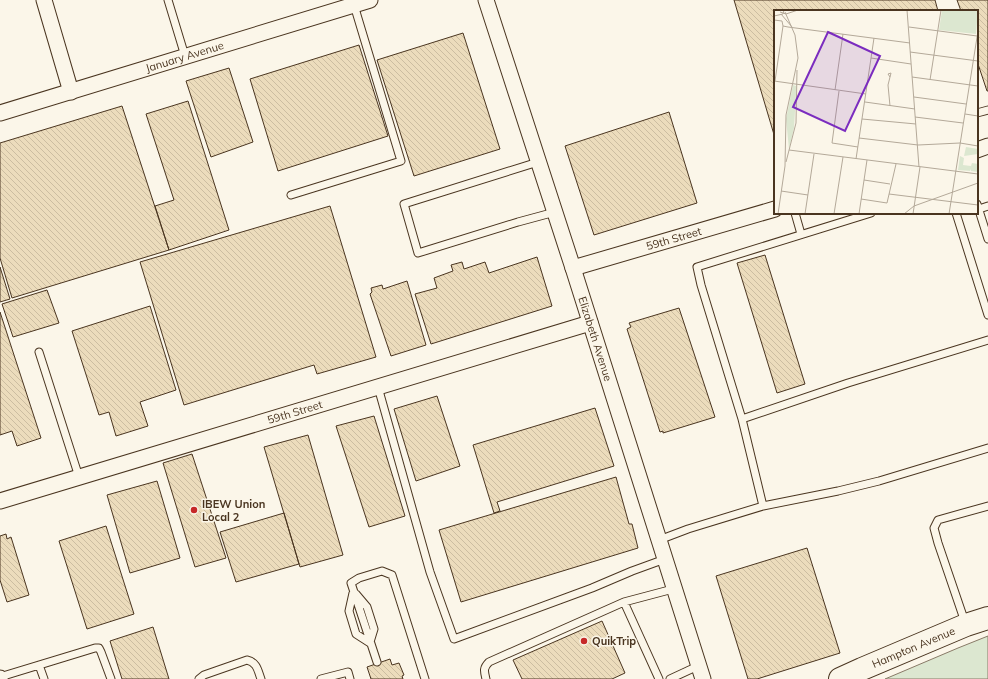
<svg xmlns="http://www.w3.org/2000/svg" width="988" height="679" font-family="Mulish,sans-serif">
	<defs>
		<pattern id="building-back-hatch" width="6" height="6" patternUnits="userSpaceOnUse"><rect width="6" height="6" fill="#ecdcbc"/><path d="M-1 5l2 2M0 0l6 6M5-1l2 2" fill="none" stroke="#ccbda1"/></pattern>
	</defs>
	<rect width="100%" height="100%" fill="#fbf6e9"/>
	<path fill="#dce7d0" stroke="#887966" d="M 988,636 L 988,679 L 885,679 L 958,648 Z"/>
	<path fill="url(#building-back-hatch)" stroke="#4a3520" d="M 734,0 L 935,0 L 938,11 L 775,11 L 775,138 Z
		M 957,0 L 988,0 L 988,91 L 987,91 L 977,61 L 977,11 L 961,11 Z
		M 463,33 L 500,149 L 414,176 L 377,60 Z
		M 359,45 L 388,136 L 278,171 L 250,79 Z
		M 229,68 L 253,142 L 211,157 L 186,81 Z
		M 188,101 L 229,230 L 169,250 L 155,206 L 174,200 L 146,114 Z
		M 122,106 L 169,250 L 12,298 L 0,258 L 0,143 Z
		M 669,112 L 697,203 L 594,235 L 565,146 Z
		M 330,206 L 376,357 L 317,374 L 314,365 L 184,405 L 140,262 Z
		M 765,255 L 805,384 L 777,393 L 737,263 Z
		M 537,257 L 552,306 L 431,344 L 415,294 L 437,288 L 434,278 L 453,271 L 451,265 L 462,262 L 464,269 L 485,262 L 489,273 Z
		M 0,267 L 10,299 L 0,302 Z
		M 407,281 L 426,345 L 391,356 L 370,294 L 372,292 L 371,288 L 382,285 L 383,289 Z
		M 47,290 L 59,323 L 13,337 L 2,304 Z
		M 150,306 L 176,390 L 140,402 L 148,426 L 116,436 L 109,412 L 99,415 L 72,331 Z
		M 679,308 L 715,417 L 663,433 L 663,431 L 660,432 L 627,329 L 631,327 L 629,323 Z
		M 0,312 L 41,438 L 17,446 L 12,431 L 0,435 Z
		M 437,396 L 460,466 L 416,481 L 394,409 Z
		M 595,408 L 614,466 L 497,502 L 500,511 L 494,513 L 473,445 Z
		M 374,416 L 405,516 L 369,527 L 336,426 Z
		M 308,435 L 343,555 L 300,567 L 264,447 Z
		M 192,454 L 226,558 L 195,567 L 163,463 Z
		M 616,477 L 629,524 L 632,524 L 638,548 L 461,602 L 439,530 Z
		M 157,481 L 180,558 L 130,573 L 107,495 Z
		M 284,513 L 299,564 L 236,582 L 220,532 Z
		M 106,526 L 134,614 L 87,629 L 59,541 Z
		M 6,534 L 7,539 L 11,537 L 29,595 L 7,602 L 0,580 L 0,536 Z
		M 807,548 L 840,653 L 757,679 L 748,679 L 716,576 Z
		M 602,621 L 625,673 L 612,679 L 522,679 L 513,660 Z
		M 153,627 L 169,679 L 122,679 L 110,641 Z
		M 390,659 L 392,665 L 399,663 L 404,675 L 402,676 L 403,679 L 371,679 L 367,667 Z"/>
	<g fill="none" stroke-linecap="round" stroke-linejoin="round">
		<g stroke="#4a3520" stroke-width="9">
			<path id="lane" d="M 168,0 L 185,56
				M 977,113 L 988,110
				M 538,162 L 404,204 L 418,253 L 518,222 L 555,212
				M 291,195 L 401,161 L 354,5
				M 977,204 L 988,239
				M 979,209 L 988,206
				M 795,213 L 801,234
				M 956,213 L 988,315
				M 39,352 L 79,477
				M 378,387 L 430,572 L 454,639 L 592,588 L 632,571 L 665,559
				M 742,419 L 848,383 L 988,340
				M 763,506 L 742,419 L 701,285 L 697,267 L 871,213
				M 659,540 L 688,529 L 763,506 L 838,491 L 879,481 L 988,448
				M 353,593 L 349,611 L 356,634 L 370,643
				M 356,594 L 367,607 L 374,629 L 370,642
				M 624,602 L 659,679
				M 965,622 L 938,543 L 934,528 L 938,520 L 988,506
				M 377,662 L 351,583 L 359,578 L 382,571 L 392,575 L 425,679
				M 39,665 L 44,679
				M 0,677 L 95,648 L 99,648 L 101,652 L 111,679
				M 199,679 L 204,675 L 247,660 C 257,662 258,671 261,679
				M 321,679 L 348,672 L 350,679
				M 486,679 C 484,671 483,668 489,662 L 624,602 L 673,589
				M 670,679 L 698,666"/>
		</g>
		<g stroke="#4a3520" stroke-width="17">
			<g id="street">
				<path d="M 44,0 L 71,92"/>
				<path id="s1" d="M 486,0 L 573,268 L 703,679"/>
				<path id="s2" d="M 0,113 L 370,0"/>
				<path d="M 977,150 L 988,146"/>
				<path id="s3" d="M 573,268 L 775,209"/>
				<path id="s4" d="M 0,501 L 590,323"/>
				<path d="M 0,678 L 0,679"/>
			</g>
		</g>
		<g stroke="#4a3520" stroke-width="24">
			<g id="primary">
				<path id="s5" d="M 840,679 L 862,669 L 966,625 L 988,618"/>
			</g>
		</g>
		<use href="#lane" stroke="#fbf6e9" stroke-width="7"/>
		<use href="#street" stroke="#fbf6e9" stroke-width="15"/>
		<use href="#primary" stroke="#fbf6e9" stroke-width="22"/>
	</g>
	<g fill="#c62828" stroke="#fbf6e9" stroke-width="1.5">
		<circle cx="194" cy="510" r="4"/>
		<circle cx="584" cy="641" r="4"/>
	</g>
	<g text-anchor="middle" stroke-width="3" stroke-linejoin="round" paint-order="stroke">
		<g font-size="11" fill="#4a3520" stroke="#fbf6e9">
			<text dy="4" stroke="none"><textPath href="#s2" startOffset="193">January Avenue</textPath></text>
			<text dy="4" stroke="none"><textPath href="#s3" startOffset="105">59th Street</textPath></text>
			<text dy="4" stroke="none"><textPath href="#s1" startOffset="356">Elizabeth Avenue</textPath></text>
			<text dy="4" stroke="none"><textPath href="#s4" startOffset="308">59th Street</textPath></text>
			<text dy="4" stroke="none"><textPath href="#s5" startOffset="80">Hampton Avenue</textPath></text>
		</g>
		<g font-size="11" font-weight="bold" fill="#4a3520" stroke="#fbf6e9" text-anchor="start">
			<text x="202" y="508">IBEW Union<tspan x="202" dy="13">Local 2</tspan></text>
			<text x="592" y="645">QuikTrip</text>
		</g>
	</g>
	<g transform="translate(774 10)">
		<rect width="204" height="204" fill="#fbf6e9"/>
		<path d="M 19,75 L 22,76 L 22,84 L 20,118 L 15,139 L 12,109 ZM 186,146 L 190,148 L 189,155 L 197,156 L 198,153 L 204,154 L 204,162 L 197,161 L 197,159 L 196,161 L 184,160 Z" fill="#dce7d0"/>
		<path d="M 168,0 L 204,1 L 202,24 L 165,20 ZM 192,137 L 204,139 L 204,144 L 190,146 Z" fill="#dce7d0"/>
		<path fill="none" stroke="#b4a999" stroke-width="1" d="M 133,0 L 145,157M 6,2 L 12,4 L 24,0M 7,4 L 18,17M 0,6 L 9,4 L 10,0M 0,10 L 8,11 L 9,16 L 14,17 L 136,33M 135,17 L 203,26M 136,42 L 204,51M 97,48 L 137,54M 116,67 L 114,64 L 117,63 L 114,75 L 116,96M 138,67 L 204,76M 156,70 L 167,0M 0,71 L 92,84M 1,71 L 9,16M 61,80 L 69,24M 65,81 L 58,133 L 84,137M 140,87 L 192,94M 91,92 L 141,99M 191,104 L 204,106M 141,107 L 189,113M 88,109 L 142,114M 85,128 L 144,135 L 186,133 L 204,136M 15,140 L 204,164M 82,149 L 100,28M 12,152 L 22,113 L 23,60M 90,170 L 116,174M 7,181 L 34,185M 115,184 L 204,195M 87,189 L 113,193 L 122,154M 4,204 L 11,156 L 12,105 L 24,48 L 21,25 L 11,2M 31,204 L 40,144M 60,204 L 69,147M 85,204 L 93,150M 130,204 L 140,196 L 204,173M 139,204 L 146,157M 175,204 L 204,21"/>
		<path fill="#7b2cbf" fill-opacity="0.15" stroke="#7b2cbf" stroke-width="2" d="M 54,22 L 106,46 L 71,121 L 19,97 Z"/>
		<rect width="204" height="204" fill="none" stroke="#4a3520" stroke-width="2"/>
	</g>
</svg>
